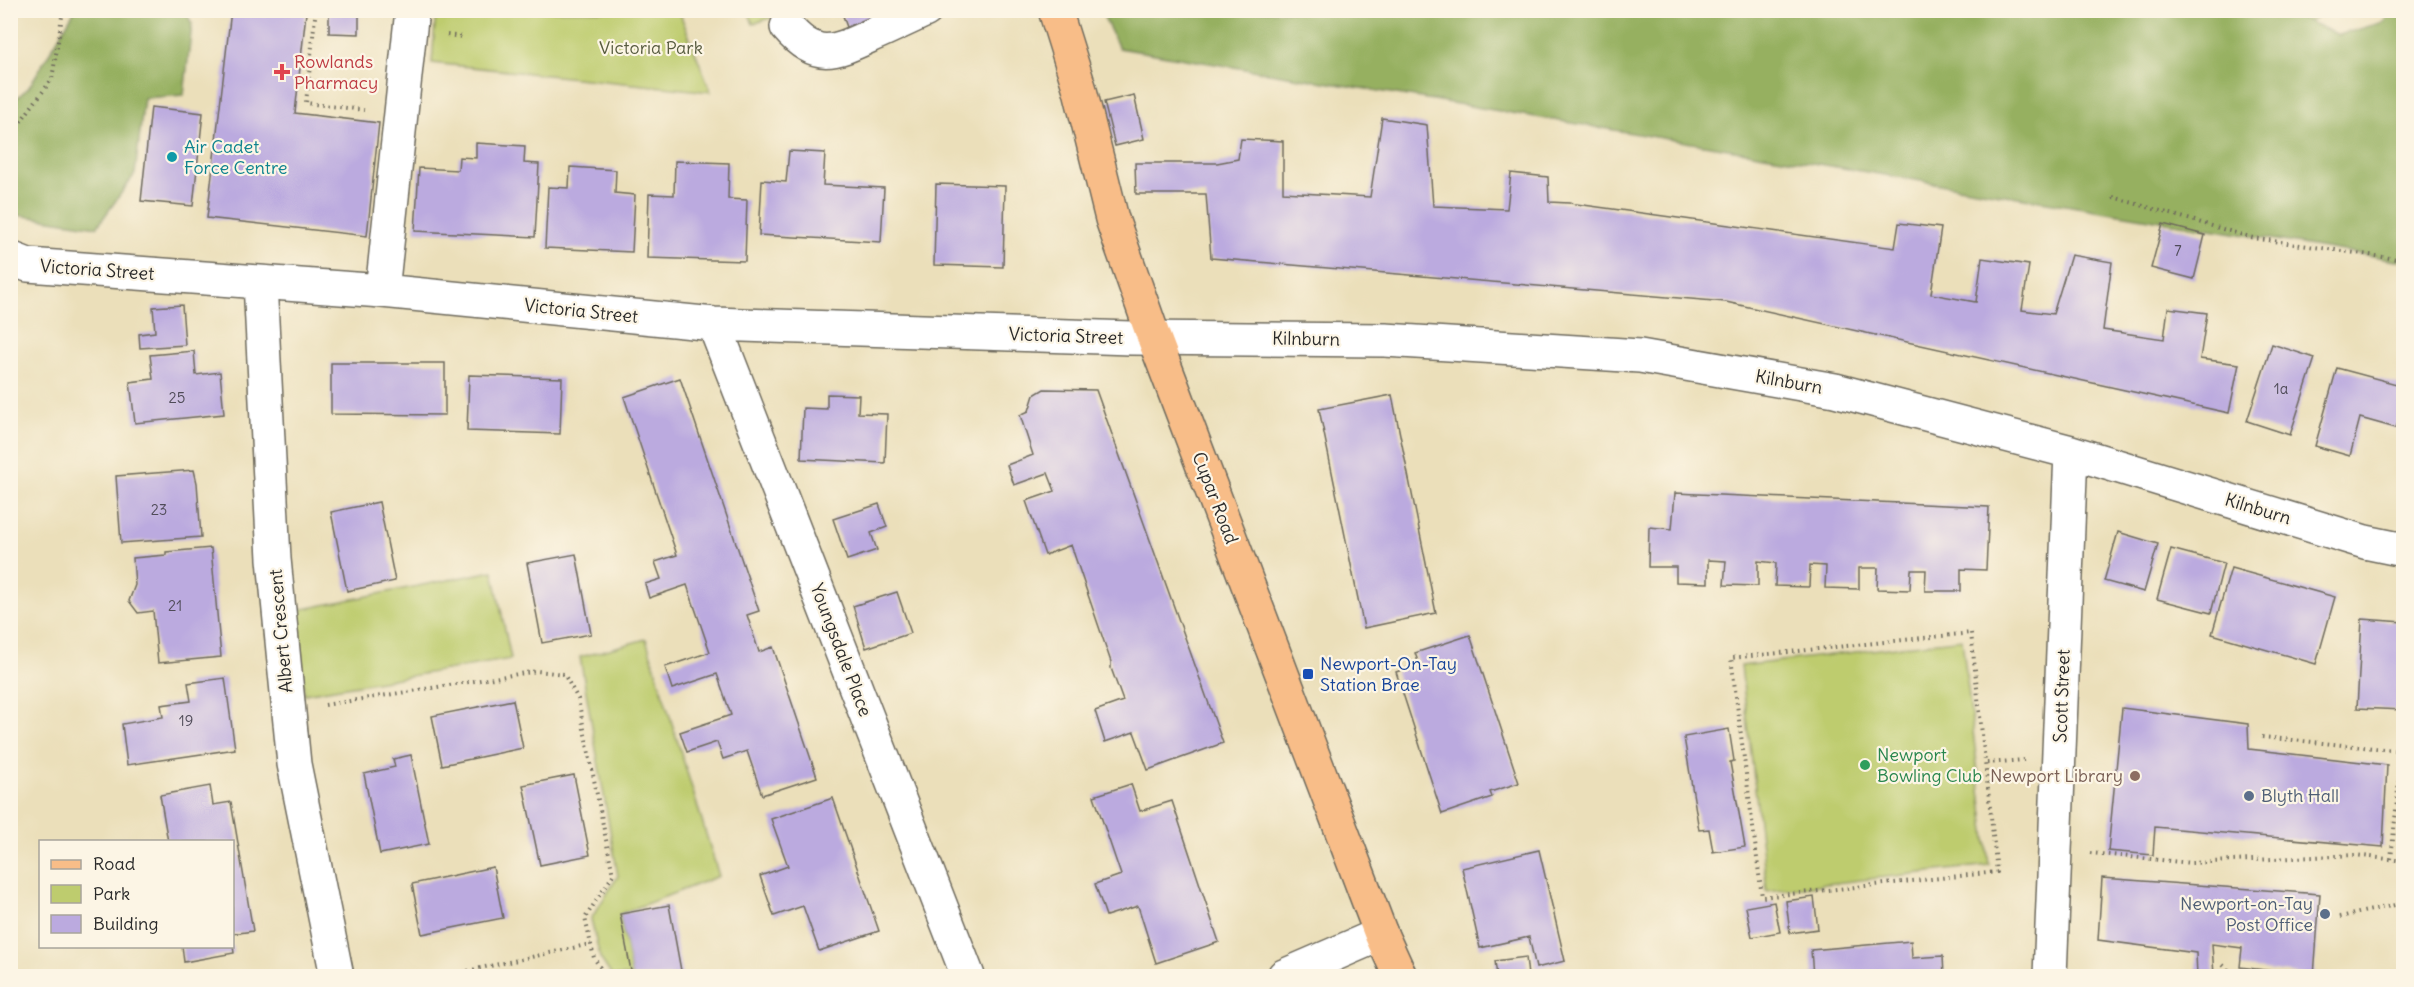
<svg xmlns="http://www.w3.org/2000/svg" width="2414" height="987" font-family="Delius,sans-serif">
	<rect width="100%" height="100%" fill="#fcf5e5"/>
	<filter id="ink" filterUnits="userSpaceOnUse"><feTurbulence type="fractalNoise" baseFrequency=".0167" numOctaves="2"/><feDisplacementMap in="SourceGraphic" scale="12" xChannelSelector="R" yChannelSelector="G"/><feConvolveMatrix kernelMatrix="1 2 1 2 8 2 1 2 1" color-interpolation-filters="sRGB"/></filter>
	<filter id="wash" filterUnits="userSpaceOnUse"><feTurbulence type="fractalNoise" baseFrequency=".008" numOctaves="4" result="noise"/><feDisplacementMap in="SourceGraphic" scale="24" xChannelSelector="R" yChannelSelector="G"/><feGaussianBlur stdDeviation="1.35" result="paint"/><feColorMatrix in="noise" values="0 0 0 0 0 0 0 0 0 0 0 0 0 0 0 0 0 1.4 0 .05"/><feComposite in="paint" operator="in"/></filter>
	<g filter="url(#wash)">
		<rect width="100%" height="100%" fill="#ebdfba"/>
		<path fill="#becc6e" stroke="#747c4c" stroke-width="1.5" d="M 748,10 L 790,11 L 753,24 Z
			M 436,11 L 679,11 L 711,92 L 432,63 Z
			M 2281,11 L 2323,11 L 2314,19 L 2307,22 Z
			M 493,571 L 511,659 L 304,694 L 298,610 Z
			M 646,639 L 719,876 L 620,914 L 632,976 L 612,976 L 600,958 L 591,919 L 618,876 L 580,657 Z
			M 1962,639 L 1989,865 L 1767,891 L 1741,666 Z"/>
		<path fill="#96b061" stroke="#606e46" stroke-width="1.5" d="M 75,10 L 185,11 L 192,24 L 184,95 L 144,98 L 135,174 L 97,227 L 11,214 L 11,103 L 29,87 Z
			M 2282,10 L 2339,35 L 2384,22 L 2389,11 L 2403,11 L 2403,261 L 1119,48 L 1101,11 Z"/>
		<g id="blocks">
			<path fill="#bbaadf" d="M 231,10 L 306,13 L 295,113 L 379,123 L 367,236 L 207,218 Z
				M 329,10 L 359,10 L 359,34 L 329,33 Z
				M 841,10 L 909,10 L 849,33 Z
				M 1134,95 L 1144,139 L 1115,146 L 1104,102 Z
				M 151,107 L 203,113 L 193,206 L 141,201 Z
				M 1382,118 L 1427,125 L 1433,206 L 1507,209 L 1511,173 L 1548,177 L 1549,202 L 1569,203 L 1895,248 L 1899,223 L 1941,228 L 1931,294 L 1976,302 L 1982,258 L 2029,265 L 2022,310 L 2053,314 L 2071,255 L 2112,262 L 2103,330 L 2164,339 L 2168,308 L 2207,313 L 2200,359 L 2239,364 L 2229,413 L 1726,302 L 1211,258 L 1206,194 L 1136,194 L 1135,163 L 1217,163 L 1238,159 L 1241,139 L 1283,141 L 1283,192 L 1370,197 Z
				M 476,143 L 525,146 L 524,163 L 539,164 L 535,237 L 415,231 L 419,168 L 458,170 L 459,157 L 476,158 Z
				M 789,151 L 825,153 L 823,185 L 884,188 L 881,242 L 759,235 L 762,180 L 786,182 Z
				M 675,161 L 729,163 L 728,199 L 747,200 L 745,261 L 647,258 L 649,194 L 674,195 Z
				M 570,167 L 616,170 L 615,193 L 635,195 L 632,252 L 545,248 L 548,187 L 569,188 Z
				M 936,184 L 1005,186 L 1003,267 L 934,265 Z
				M 2163,224 L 2205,235 L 2194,279 L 2151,268 Z
				M 182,305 L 185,345 L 140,348 L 139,334 L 155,332 L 153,307 Z
				M 2272,344 L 2315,358 L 2290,435 L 2247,421 Z
				M 194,351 L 196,375 L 220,372 L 224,414 L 135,423 L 130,382 L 153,379 L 150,355 Z
				M 331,363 L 445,363 L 445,415 L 331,414 Z
				M 2337,368 L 2404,386 L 2404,403 L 2396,428 L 2360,418 L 2350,456 L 2315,446 Z
				M 469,375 L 562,378 L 560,434 L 467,431 Z
				M 680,378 L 759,611 L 747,615 L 759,652 L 773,647 L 817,777 L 762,795 L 747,751 L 723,759 L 717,742 L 687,752 L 680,732 L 731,715 L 717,674 L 672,689 L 665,667 L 710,652 L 687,585 L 649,598 L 645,584 L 661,579 L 655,562 L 677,555 L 624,397 Z
				M 1044,389 L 1096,390 L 1223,743 L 1148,770 L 1134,732 L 1105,742 L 1095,711 L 1123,701 L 1111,668 L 1111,662 L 1071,545 L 1045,555 L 1026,501 L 1055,491 L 1048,473 L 1014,485 L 1007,465 L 1033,455 L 1020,415 L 1029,411 L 1034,395 Z
				M 827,394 L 859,395 L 858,413 L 887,414 L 885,463 L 801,459 L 803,408 L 827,409 Z
				M 1392,395 L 1436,613 L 1364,628 L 1319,409 Z
				M 194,470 L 197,483 L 201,537 L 121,543 L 116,476 Z
				M 1675,493 L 1989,507 L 1986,570 L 1961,569 L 1961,591 L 1925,591 L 1926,570 L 1911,570 L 1910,590 L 1877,589 L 1878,568 L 1859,568 L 1859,589 L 1825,588 L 1826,566 L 1810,565 L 1809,587 L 1775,586 L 1776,563 L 1758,561 L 1758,586 L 1724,585 L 1726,561 L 1708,560 L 1708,583 L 1676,582 L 1676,567 L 1648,567 L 1649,527 L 1672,529 Z
				M 379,502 L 395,581 L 347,591 L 331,512 Z
				M 879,504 L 887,527 L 871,533 L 877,550 L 847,560 L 833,519 Z
				M 2118,532 L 2158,544 L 2144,592 L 2104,581 Z
				M 211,548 L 221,657 L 158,663 L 153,611 L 138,613 L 129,601 L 135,585 L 133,558 L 166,555 L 166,552 Z
				M 2171,549 L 2224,563 L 2211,613 L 2157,599 Z
				M 576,554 L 591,634 L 542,643 L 527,563 Z
				M 2231,568 L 2335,597 L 2316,664 L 2212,634 Z
				M 897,592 L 911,633 L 866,648 L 853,606 Z
				M 2362,619 L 2404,622 L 2404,710 L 2357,708 Z
				M 1470,635 L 1519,783 L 1490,792 L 1492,797 L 1442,814 L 1396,672 L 1419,664 L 1415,653 Z
				M 225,678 L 235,749 L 127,765 L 122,724 L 163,717 L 161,705 L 191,701 L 188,683 Z
				M 513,700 L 523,748 L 442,765 L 432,716 Z
				M 2122,708 L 2248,724 L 2249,749 L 2387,765 L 2383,847 L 2155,827 L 2153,855 L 2108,851 Z
				M 1729,729 L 1734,761 L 1730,762 L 1745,847 L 1713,852 L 1709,829 L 1699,830 L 1684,737 Z
				M 411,755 L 429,844 L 380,854 L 364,774 L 395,767 L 393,759 Z
				M 574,775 L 590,855 L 540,865 L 523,785 Z
				M 1131,784 L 1140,811 L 1172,801 L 1219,942 L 1156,963 L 1138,906 L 1106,916 L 1095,884 L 1121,875 L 1094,796 Z
				M 210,786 L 213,805 L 231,802 L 253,931 L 232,934 L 232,842 L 168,842 L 160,795 Z
				M 833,798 L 879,931 L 819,951 L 803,906 L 774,916 L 760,876 L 788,866 L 771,819 Z
				M 1539,850 L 1565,961 L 1536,968 L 1529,937 L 1480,948 L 1462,868 Z
				M 493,867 L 503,918 L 422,934 L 412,884 Z
				M 2102,878 L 2320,894 L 2314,976 L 2240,967 L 2242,948 L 2212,944 L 2214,976 L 2197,976 L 2196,953 L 2098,940 Z
				M 1814,897 L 1818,929 L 1790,933 L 1786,901 Z
				M 1774,902 L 1780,932 L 1752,937 L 1746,907 Z
				M 669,905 L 682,976 L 632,976 L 620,914 Z
				M 1911,941 L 1912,958 L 1943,956 L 1944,976 L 1813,976 L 1811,950 Z
				M 182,946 L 233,946 L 234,953 L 184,962 Z
				M 1526,957 L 1528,976 L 1497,976 L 1495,961 Z"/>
		</g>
	</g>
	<g filter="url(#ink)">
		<use href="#blocks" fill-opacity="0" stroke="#6e6a5d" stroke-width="1.5"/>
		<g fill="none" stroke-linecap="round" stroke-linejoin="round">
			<g stroke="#6e6a5d" stroke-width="36">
				<path id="minor" d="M 787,27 C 817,63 837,51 874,34 C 892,26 909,18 926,10
					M 10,258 L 28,265 L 382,291 L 714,324 L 1131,338 L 1385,340 L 1640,356 L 1835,390 L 2071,452 L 2365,542 L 2404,550
					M 260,282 L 274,559 L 294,764 L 337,976
					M 382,291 L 412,10
					M 714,324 L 968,976
					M 1284,976 L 1381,934
					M 2050,976 L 2071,452"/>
			</g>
			<g stroke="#6e6a5d" stroke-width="36">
				<path id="major" d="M 1055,10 L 1080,90 L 1112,219 L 1154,338 L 1381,934 L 1400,976"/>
			</g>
			<path stroke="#6e6a5d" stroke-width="4" stroke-dasharray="1.5 4.5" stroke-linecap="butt" d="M 315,17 L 306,103 L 364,110
				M 447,35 L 462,37
				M 10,136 L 52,79 L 63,10
				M 2113,197 L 2253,238 L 2404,260
				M 1971,633 L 1997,872 L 1762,897 L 1731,658 Z
				M 325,705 L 537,671 L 564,674 L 578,699 L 613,875 L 585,918 L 594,958 L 606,976
				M 2262,737 L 2404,751
				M 1987,763 L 2024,760
				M 2090,853 L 2191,863 L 2355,855 L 2404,861
				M 2391,859 L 2402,751
				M 2340,917 L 2404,903
				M 2223,965 L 2235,976
				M 444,976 L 591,944"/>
			<use href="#minor" stroke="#fff" stroke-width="33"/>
			<use href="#major" stroke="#f8bd88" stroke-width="33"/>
		</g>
	</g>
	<path fill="#e0444e" stroke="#fcf5e5" stroke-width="2" d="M279 63h6v6h6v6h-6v6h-6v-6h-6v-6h6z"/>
	<circle fill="#0f9aa8" stroke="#fcf5e5" stroke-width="2" cx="172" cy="157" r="6"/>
	<rect fill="#1a4fb4" stroke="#fcf5e5" stroke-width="2" x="1302" y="668" width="12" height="12" rx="3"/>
	<circle fill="#2e9e5b" stroke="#fcf5e5" stroke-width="2" cx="1865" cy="765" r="6"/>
	<circle fill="#8d6e63" stroke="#fcf5e5" stroke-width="2" cx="2135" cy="776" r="6"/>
	<g fill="#5c6f8a" stroke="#fcf5e5" stroke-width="2">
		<circle cx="2249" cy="796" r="6"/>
		<circle cx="2325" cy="914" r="6"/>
	</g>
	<g text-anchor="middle" stroke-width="4.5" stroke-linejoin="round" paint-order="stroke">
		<g font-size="15" fill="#4f4b58">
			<text x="2178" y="256">7</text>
			<text x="2281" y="394">1a</text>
			<text x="177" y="403">25</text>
			<text x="159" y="515">23</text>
			<text x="175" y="611">21</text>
			<text x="186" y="726">19</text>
		</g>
		<g font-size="18" fill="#575b3f" stroke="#fcf5e5">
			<text x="651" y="54">Victoria Park</text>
		</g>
		<g font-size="18" fill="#be3a42" stroke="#fcf5e5" text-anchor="start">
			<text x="294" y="68">Rowlands<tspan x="294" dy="21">Pharmacy</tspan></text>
		</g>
		<g font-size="18" fill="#0d838f" stroke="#fcf5e5" text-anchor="start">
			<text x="184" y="153">Air Cadet<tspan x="184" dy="21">Force Centre</tspan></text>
		</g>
		<g font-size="18" fill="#2b2b2b" stroke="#fcf5e5">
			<text transform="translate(97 270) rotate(4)" y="6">Victoria Street</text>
			<text transform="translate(581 311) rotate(6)" y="6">Victoria Street</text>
			<text transform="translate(1066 336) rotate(2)" y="6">Victoria Street</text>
			<text transform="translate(1306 339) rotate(1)" y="6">Kilnburn</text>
			<text transform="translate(1789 382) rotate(10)" y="6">Kilnburn</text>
			<text transform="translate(1215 498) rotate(69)" y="6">Cupar Road</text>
			<text transform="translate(2258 509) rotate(17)" y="6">Kilnburn</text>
			<text transform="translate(281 631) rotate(-95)" y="6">Albert Crescent</text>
			<text transform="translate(841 650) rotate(69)" y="6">Youngsdale Place</text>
			<text transform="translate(2062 696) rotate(-88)" y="6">Scott Street</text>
		</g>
		<g font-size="18" fill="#164399" stroke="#fcf5e5" text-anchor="start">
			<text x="1320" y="670">Newport-On-Tay<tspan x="1320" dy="21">Station Brae</tspan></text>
		</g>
		<g font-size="18" fill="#27864d" stroke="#fcf5e5" text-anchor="start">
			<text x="1877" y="761">Newport<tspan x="1877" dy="21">Bowling Club</tspan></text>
		</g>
		<g font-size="18" fill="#785e54" stroke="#fcf5e5" text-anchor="end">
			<text x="2123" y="782">Newport Library</text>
		</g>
		<g font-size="18" fill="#4e5e75" stroke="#fcf5e5" text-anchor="start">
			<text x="2261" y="802">Blyth Hall</text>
			<text x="2313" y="910" text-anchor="end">Newport-on-Tay<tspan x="2313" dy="21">Post Office</tspan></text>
		</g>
	</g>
	<rect width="2414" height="987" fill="none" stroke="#fcf5e5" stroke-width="36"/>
	<rect x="39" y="840" width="195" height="108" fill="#fcf5e5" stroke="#a8a49b" stroke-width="1.5"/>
	<rect x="51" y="860" width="30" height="9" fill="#f8bd88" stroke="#a8a49b" stroke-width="1.5"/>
	<text x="93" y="870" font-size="18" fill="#2b2b2b">Road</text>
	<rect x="51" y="885" width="30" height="18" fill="#becc6e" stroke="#a8a49b" stroke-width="1.5"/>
	<text x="93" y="900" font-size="18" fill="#2b2b2b">Park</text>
	<rect x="51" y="915" width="30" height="18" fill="#bbaadf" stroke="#a8a49b" stroke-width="1.5"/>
	<text x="93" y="930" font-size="18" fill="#2b2b2b">Building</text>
</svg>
